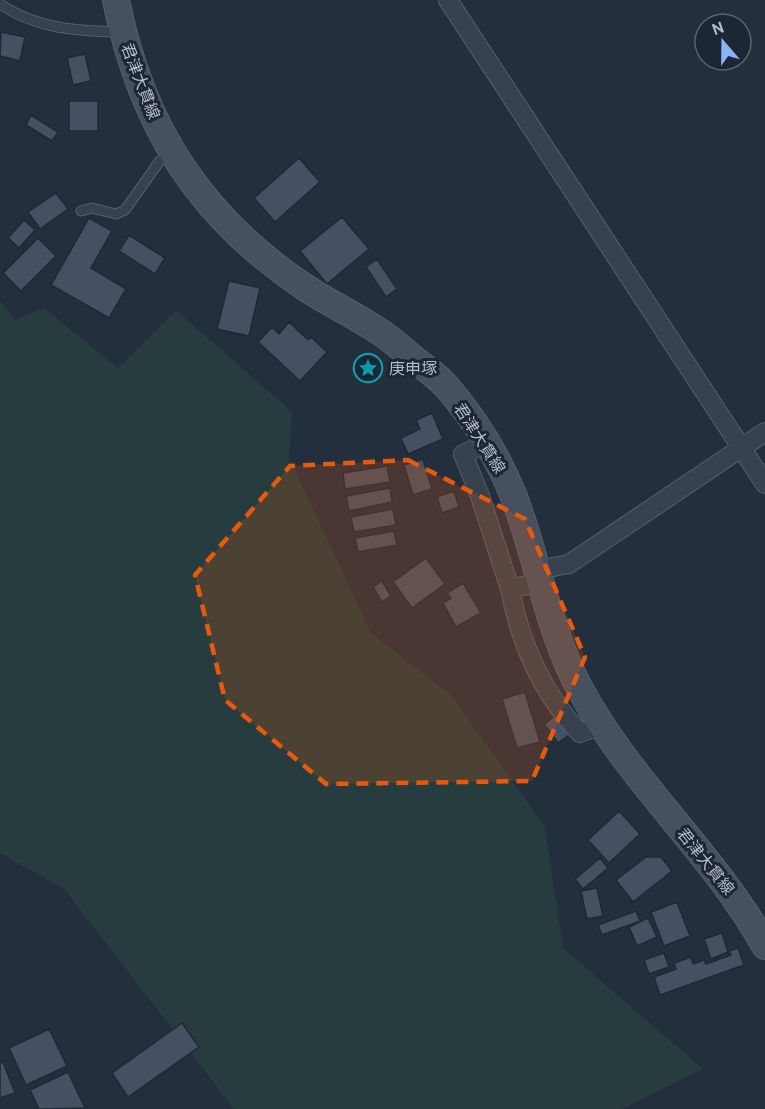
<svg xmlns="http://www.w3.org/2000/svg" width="765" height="1109" font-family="Cabin,'Noto Sans JP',sans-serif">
	<rect width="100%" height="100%" fill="#242f3e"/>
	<path fill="#263c3f" d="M 0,301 L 15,320 L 44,308 L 118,368 L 176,310 L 292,412 L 289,458 L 371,633 L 451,695 L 545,827 L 563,948 L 703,1069 L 622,1109 L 234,1109 L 64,889 L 0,853 Z"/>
	<path fill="#455162" stroke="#1f2835" stroke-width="1.5" d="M 1,32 L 25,37 L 20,61 L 0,56 Z
		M 85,54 L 91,81 L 73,85 L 67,58 Z
		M 69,101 L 98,101 L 98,131 L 69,131 Z
		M 31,115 L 58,132 L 52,141 L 26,125 Z
		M 299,158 L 320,182 L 275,222 L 254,198 Z
		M 56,193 L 68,209 L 40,229 L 28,212 Z
		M 342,217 L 369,249 L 327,284 L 300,251 Z
		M 89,218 L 112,231 L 91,268 L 126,289 L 109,318 L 51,285 Z
		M 24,220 L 35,230 L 19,248 L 8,238 Z
		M 129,235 L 165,258 L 155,274 L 119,251 Z
		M 38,238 L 56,256 L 21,291 L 3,273 Z
		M 377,259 L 397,289 L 386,297 L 366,267 Z
		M 229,281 L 260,288 L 249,336 L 217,329 Z
		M 289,322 L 308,340 L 311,337 L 327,352 L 300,381 L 258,342 L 272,327 L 279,334 Z
		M 432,413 L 443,439 L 408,454 L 401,438 L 420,429 L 416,420 Z
		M 423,459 L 432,489 L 413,495 L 404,465 Z
		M 387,466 L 390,482 L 345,489 L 343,473 Z
		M 390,488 L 392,502 L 349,511 L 346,496 Z
		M 454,491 L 459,507 L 442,513 L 437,497 Z
		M 393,509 L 396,525 L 354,532 L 351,517 Z
		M 394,531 L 397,545 L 358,552 L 355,538 Z
		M 426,558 L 445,584 L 412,608 L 393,582 Z
		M 382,581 L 391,596 L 382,602 L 373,587 Z
		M 463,583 L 481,613 L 456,627 L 443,603 L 451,598 L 447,593 Z
		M 525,692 L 540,742 L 517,748 L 502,699 Z
		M 555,716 L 569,735 L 558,743 L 544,724 Z
		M 619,811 L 640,834 L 609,863 L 588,840 Z
		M 646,857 L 661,857 L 672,871 L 633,902 L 616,880 Z
		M 600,858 L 608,868 L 583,889 L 575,879 Z
		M 597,888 L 603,916 L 587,919 L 581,891 Z
		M 677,902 L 690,936 L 664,946 L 651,912 Z
		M 636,911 L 640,921 L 602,935 L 598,925 Z
		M 648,918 L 657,937 L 637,946 L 629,927 Z
		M 722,933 L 728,952 L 711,959 L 704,939 Z
		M 738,948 L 744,965 L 660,995 L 654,977 L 676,969 L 674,963 L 691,957 L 693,964 L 704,960 L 706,964 L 731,955 L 729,951 Z
		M 664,953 L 669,967 L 649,974 L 644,960 Z
		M 182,1023 L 199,1047 L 128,1097 L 112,1073 Z
		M 49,1029 L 67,1066 L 26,1085 L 9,1048 Z
		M 3,1062 L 15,1093 L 0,1098 L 0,1063 Z
		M 68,1072 L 85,1108 L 39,1109 L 30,1090 Z"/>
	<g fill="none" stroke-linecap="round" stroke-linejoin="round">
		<g stroke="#565f6c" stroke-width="11">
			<path id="service" d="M 0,4 C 37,29 77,31 120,32
				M 81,211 L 92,208 L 116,214 L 125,210 L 159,162 L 171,152"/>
		</g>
		<g stroke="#565f6c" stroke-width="20">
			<path id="minor" d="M 448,0 L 765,484
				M 487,443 L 463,454 L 480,496 L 510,589 L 540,582
				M 537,570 L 569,564 L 765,432
				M 510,589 C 520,642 542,693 580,733 L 601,725"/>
		</g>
		<g stroke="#565f6c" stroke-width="28">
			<path id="secondary" d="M 116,0 C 141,125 199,217 306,288 C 329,303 354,315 377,330 C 392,339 405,352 419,363 C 428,370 438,377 446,386 C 474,418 498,457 514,497 C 538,559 547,627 579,687 C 629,782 713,852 765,946"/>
		</g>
		<use href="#service" stroke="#38414e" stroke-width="9"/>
		<use href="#minor" stroke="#38414e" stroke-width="18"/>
		<use href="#secondary" stroke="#465061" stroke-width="26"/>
	</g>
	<path fill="#e8590c" fill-opacity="0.2" stroke="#e8590c" stroke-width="4.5" stroke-dasharray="12 8" stroke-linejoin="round" d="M 408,460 L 525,519 L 585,657 L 532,781 L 326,784 L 225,700 L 195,575 L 290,466 Z"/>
	<defs>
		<g id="sight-ring" transform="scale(1.5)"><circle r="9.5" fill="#1d2633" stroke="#0f9aa8" stroke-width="1.5"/><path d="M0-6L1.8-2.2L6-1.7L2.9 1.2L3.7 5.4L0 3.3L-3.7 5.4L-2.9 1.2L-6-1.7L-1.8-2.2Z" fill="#0f9aa8"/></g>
	</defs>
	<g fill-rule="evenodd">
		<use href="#sight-ring" x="368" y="368"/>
	</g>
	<g text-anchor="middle" stroke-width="6" stroke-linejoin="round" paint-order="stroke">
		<g font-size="16" fill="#b4bcc9" stroke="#1d2633">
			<text transform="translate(141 81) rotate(69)" y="6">君津大貫線</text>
			<text transform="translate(480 438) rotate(57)" y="6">君津大貫線</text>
			<text transform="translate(706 861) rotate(51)" y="6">君津大貫線</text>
		</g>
		<g font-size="16" fill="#b4bcc9" stroke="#1d2633" text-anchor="start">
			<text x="389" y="374">庚申塚</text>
		</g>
	</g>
	<g transform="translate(723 42) rotate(340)"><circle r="28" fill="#1d2633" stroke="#59626f" stroke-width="1.5"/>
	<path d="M0-4.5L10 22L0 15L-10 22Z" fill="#8ab4f8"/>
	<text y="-9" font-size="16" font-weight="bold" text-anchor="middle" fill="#b4bcc9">N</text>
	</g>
</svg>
